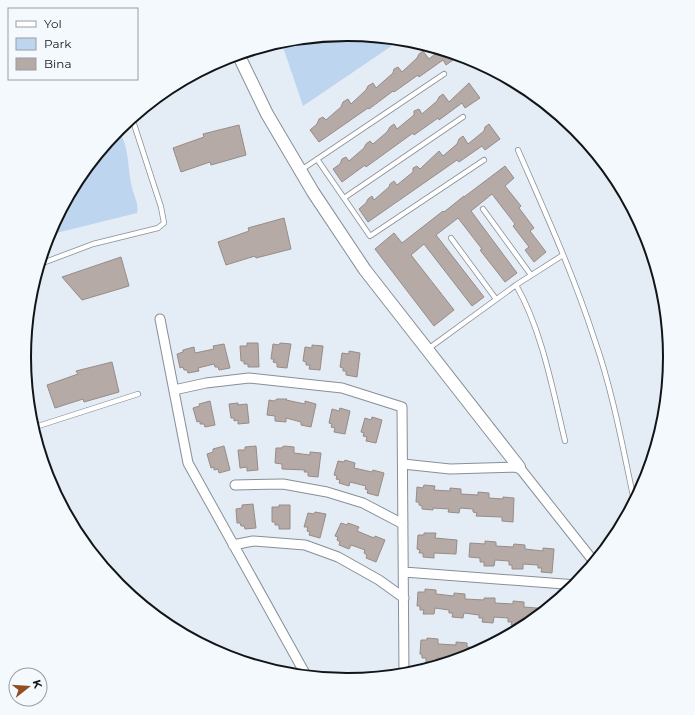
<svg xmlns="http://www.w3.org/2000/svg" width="695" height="715" font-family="Montserrat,sans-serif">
	<rect width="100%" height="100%" fill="#e4ecf5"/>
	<path fill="#bed5ef" d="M 348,34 L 402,39 L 303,106 L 281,41 Z
		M 118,130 C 130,147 127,167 132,187 C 134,198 139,202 137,213 L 48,235 L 79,178 Z"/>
	<path fill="#b5aaa5" stroke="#978c87" d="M 441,49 L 460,55 L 446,65 L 443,60 L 419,77 L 418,75 L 394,92 L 393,91 L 369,109 L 368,108 L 319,142 L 310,130 L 317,124 L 319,119 L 323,117 L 326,120 L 341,107 L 343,102 L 348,99 L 351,104 L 366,90 L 368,86 L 373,83 L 376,88 L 393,73 L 394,69 L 398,67 L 402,72 L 417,58 L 419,54 L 423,51 L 429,59 Z
		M 469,83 L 480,98 L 465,108 L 462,103 L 439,120 L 438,118 L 414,135 L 413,133 L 366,167 L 365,165 L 342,182 L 333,169 L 340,164 L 342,159 L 346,157 L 349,161 L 364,148 L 366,144 L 370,141 L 373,144 L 387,132 L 390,127 L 394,124 L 397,129 L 414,115 L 414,111 L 419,109 L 422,114 L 437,101 L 439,97 L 443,94 L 449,102 Z
		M 489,124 L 500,139 L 485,150 L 482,146 L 459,162 L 457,160 L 368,222 L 359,209 L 366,203 L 368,199 L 372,196 L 374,200 L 389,187 L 390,184 L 394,181 L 397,185 L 413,172 L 413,168 L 417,166 L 420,169 L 439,151 L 443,156 L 457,144 L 459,139 L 463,136 L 468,144 L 484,131 L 485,127 Z
		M 239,125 L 246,155 L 211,165 L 210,162 L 181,172 L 173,148 L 204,137 L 203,134 Z
		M 505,166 L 514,178 L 505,186 L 521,206 L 519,208 L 534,228 L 530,231 L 546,252 L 534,262 L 525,250 L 529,247 L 513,226 L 515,224 L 492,194 L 471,211 L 517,273 L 505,282 L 480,250 L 482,249 L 458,218 L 436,235 L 484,297 L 472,306 L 424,244 L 411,255 L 454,310 L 434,326 L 375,249 L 394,233 L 402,243 L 443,211 L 444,212 L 464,196 L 464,197 Z
		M 284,218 L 291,249 L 256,258 L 255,256 L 226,265 L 218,242 L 249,231 L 248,228 Z
		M 121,257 L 129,286 L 82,300 L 62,277 Z
		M 247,343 L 258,343 L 259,367 L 248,367 L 248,364 L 244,364 L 244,361 L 241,361 L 240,346 L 247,346 Z
		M 280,343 L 291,344 L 287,368 L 277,367 L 277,363 L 273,362 L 274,359 L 271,359 L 273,344 L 279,345 Z
		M 224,344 L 230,368 L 219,370 L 218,367 L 215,367 L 214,364 L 198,368 L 199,371 L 188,373 L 187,370 L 184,370 L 183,367 L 180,368 L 177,354 L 183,352 L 183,350 L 194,347 L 195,353 L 214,349 L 213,346 Z
		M 312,345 L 323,346 L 320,370 L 309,369 L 310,365 L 306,365 L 306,362 L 303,361 L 305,347 L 312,348 Z
		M 349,351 L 360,353 L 357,377 L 346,375 L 346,371 L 343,371 L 343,368 L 340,367 L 342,353 L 349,354 Z
		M 112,362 L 119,392 L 84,402 L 83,399 L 55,408 L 47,385 L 78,374 L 76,371 Z
		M 277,399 L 287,399 L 286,400 L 305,404 L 305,401 L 316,404 L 311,427 L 301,425 L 301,422 L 286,418 L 286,422 L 275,421 L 275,416 L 267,415 L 269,400 L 274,401 Z
		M 210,401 L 215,425 L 205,427 L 204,424 L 200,424 L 200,421 L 197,422 L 193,408 L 200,406 L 199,404 Z
		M 238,403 L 238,405 L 247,404 L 249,423 L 238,424 L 238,420 L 234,421 L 234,418 L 231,418 L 229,404 Z
		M 340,408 L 350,411 L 345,434 L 334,432 L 335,428 L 331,427 L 332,424 L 329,423 L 332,409 L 339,411 Z
		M 372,417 L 382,420 L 376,443 L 366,441 L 367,437 L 363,436 L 364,433 L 361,432 L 365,418 L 371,420 Z
		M 224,446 L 230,470 L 219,473 L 218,469 L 214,470 L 214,467 L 211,468 L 207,454 L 213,452 L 213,449 Z
		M 256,446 L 258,470 L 247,471 L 247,467 L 240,468 L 238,450 L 245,450 L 245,447 Z
		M 284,446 L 294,447 L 294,453 L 310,455 L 310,452 L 321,453 L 318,477 L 308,476 L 308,472 L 304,472 L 305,470 L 282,469 L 282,464 L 275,463 L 276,448 L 281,448 Z
		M 345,460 L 355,463 L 354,468 L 372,472 L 373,470 L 384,473 L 378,496 L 367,493 L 368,490 L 365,489 L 366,486 L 350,482 L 349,486 L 339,483 L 340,480 L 336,479 L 337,476 L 334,475 L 338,461 L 344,462 Z
		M 424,485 L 435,486 L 434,490 L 450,491 L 450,488 L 461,489 L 461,494 L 478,495 L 478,492 L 489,493 L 489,498 L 503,499 L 503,497 L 514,498 L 513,522 L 502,521 L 502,517 L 476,516 L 477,513 L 473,512 L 473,509 L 460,508 L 459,513 L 448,512 L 449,509 L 433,508 L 433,510 L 422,509 L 422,506 L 419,505 L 419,502 L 416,502 L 417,487 L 423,488 Z
		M 253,504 L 256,528 L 245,529 L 244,526 L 241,526 L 240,523 L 237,523 L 236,509 L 242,508 L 242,505 Z
		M 279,505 L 290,505 L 290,529 L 279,529 L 279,525 L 275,525 L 275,522 L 272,522 L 272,507 L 279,507 Z
		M 315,512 L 326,514 L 320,538 L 309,535 L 310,532 L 307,531 L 308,527 L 304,527 L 308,513 L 314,514 Z
		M 341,523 L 347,525 L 348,523 L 359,527 L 357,531 L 374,538 L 375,536 L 385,540 L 376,562 L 366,558 L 367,555 L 364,553 L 365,550 L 351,545 L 349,549 L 339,545 L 340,542 L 337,540 L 338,537 L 335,536 Z
		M 424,533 L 436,533 L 435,538 L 457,540 L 456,554 L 434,553 L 434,558 L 423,557 L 423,553 L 419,553 L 420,550 L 417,549 L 418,535 L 424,535 Z
		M 485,541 L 496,542 L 496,546 L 513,547 L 514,544 L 525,545 L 525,549 L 543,551 L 543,548 L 554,549 L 552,573 L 541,572 L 542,568 L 538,568 L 538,565 L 523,564 L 523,569 L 512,569 L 512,565 L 509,565 L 509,561 L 495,560 L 494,566 L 484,566 L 484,562 L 480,562 L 480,558 L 469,557 L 470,543 L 485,544 Z
		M 425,589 L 436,590 L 436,594 L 454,596 L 454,593 L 465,594 L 465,599 L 484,600 L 484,598 L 495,598 L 495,603 L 513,604 L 513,601 L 524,602 L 524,607 L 549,609 L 527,627 L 511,625 L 512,622 L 508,622 L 508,618 L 494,617 L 493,623 L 482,622 L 483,618 L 479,618 L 479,615 L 464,613 L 463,618 L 452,617 L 453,613 L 449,613 L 449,610 L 435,608 L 434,614 L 423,614 L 424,610 L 420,610 L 420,606 L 417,606 L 418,592 L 425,592 Z
		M 427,638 L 438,639 L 438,644 L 456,645 L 456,642 L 467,643 L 467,647 L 485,649 L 471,656 L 451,663 L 451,659 L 437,658 L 437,663 L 426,662 L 426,658 L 422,658 L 422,655 L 420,654 L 421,640 L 427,640 Z"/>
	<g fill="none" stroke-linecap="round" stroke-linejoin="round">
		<g stroke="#888f97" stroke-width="6">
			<path id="lane" d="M 518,150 C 545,212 573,273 594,338 C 612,389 622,443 633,496
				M 317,159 L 370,236 L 484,160
				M 301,170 L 444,74
				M 344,198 L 463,117
				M 483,209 L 531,275
				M 451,238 L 496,299
				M 40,264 L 93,244 L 158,228 L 164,223 L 161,207 L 132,118
				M 516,285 C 542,330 553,391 565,441
				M 428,349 L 516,285 L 563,255
				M 32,428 L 138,394"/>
		</g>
		<g stroke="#888f97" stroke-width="11">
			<path id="street" d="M 160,319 L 188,463 L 307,677
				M 174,390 L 206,383 L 249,378 L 342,388 L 402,407 L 404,675
				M 403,464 L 450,469 L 519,467 L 595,563
				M 235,485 L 283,484 L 327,492 L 363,503 L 403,524
				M 233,545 L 253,541 L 305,545 L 338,557 L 379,580 L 404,598
				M 404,572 L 577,585"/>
		</g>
		<g stroke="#888f97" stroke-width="14">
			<path id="secondary" d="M 238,54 L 267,114 L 313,192 L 365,270 L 519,467"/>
		</g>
		<use href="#lane" stroke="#fff" stroke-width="4.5"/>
		<use href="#street" stroke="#fff" stroke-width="9"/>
		<use href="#secondary" stroke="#fff" stroke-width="12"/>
	</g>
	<path d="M0 0H695V715H0ZM31 357a316 316 0 1 1 632 0a316 316 0 1 1-632 0Z" fill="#f4f9fe" fill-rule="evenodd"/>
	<path fill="none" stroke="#121518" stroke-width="2" d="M31 357a316 316 0 1 1 632 0a316 316 0 1 1-632 0Z"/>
	<rect x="8" y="8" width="130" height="72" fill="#f4f9fe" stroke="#9a9ea2"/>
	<rect x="16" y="21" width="20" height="6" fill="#ffffff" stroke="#9a9ea2"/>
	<text x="44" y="28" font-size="12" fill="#121518">Yol</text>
	<rect x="16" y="38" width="20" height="12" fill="#bed5ef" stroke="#9a9ea2"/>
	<text x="44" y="48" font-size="12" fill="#121518">Park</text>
	<rect x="16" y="58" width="20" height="12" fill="#b5aaa5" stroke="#9a9ea2"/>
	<text x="44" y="68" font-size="12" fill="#121518">Bina</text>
	<g transform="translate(28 687) rotate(73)"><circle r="19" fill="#f4f9fe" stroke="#9a9ea2"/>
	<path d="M0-3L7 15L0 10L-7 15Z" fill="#924d21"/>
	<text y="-6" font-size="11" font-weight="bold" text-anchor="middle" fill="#121518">K</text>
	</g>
</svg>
